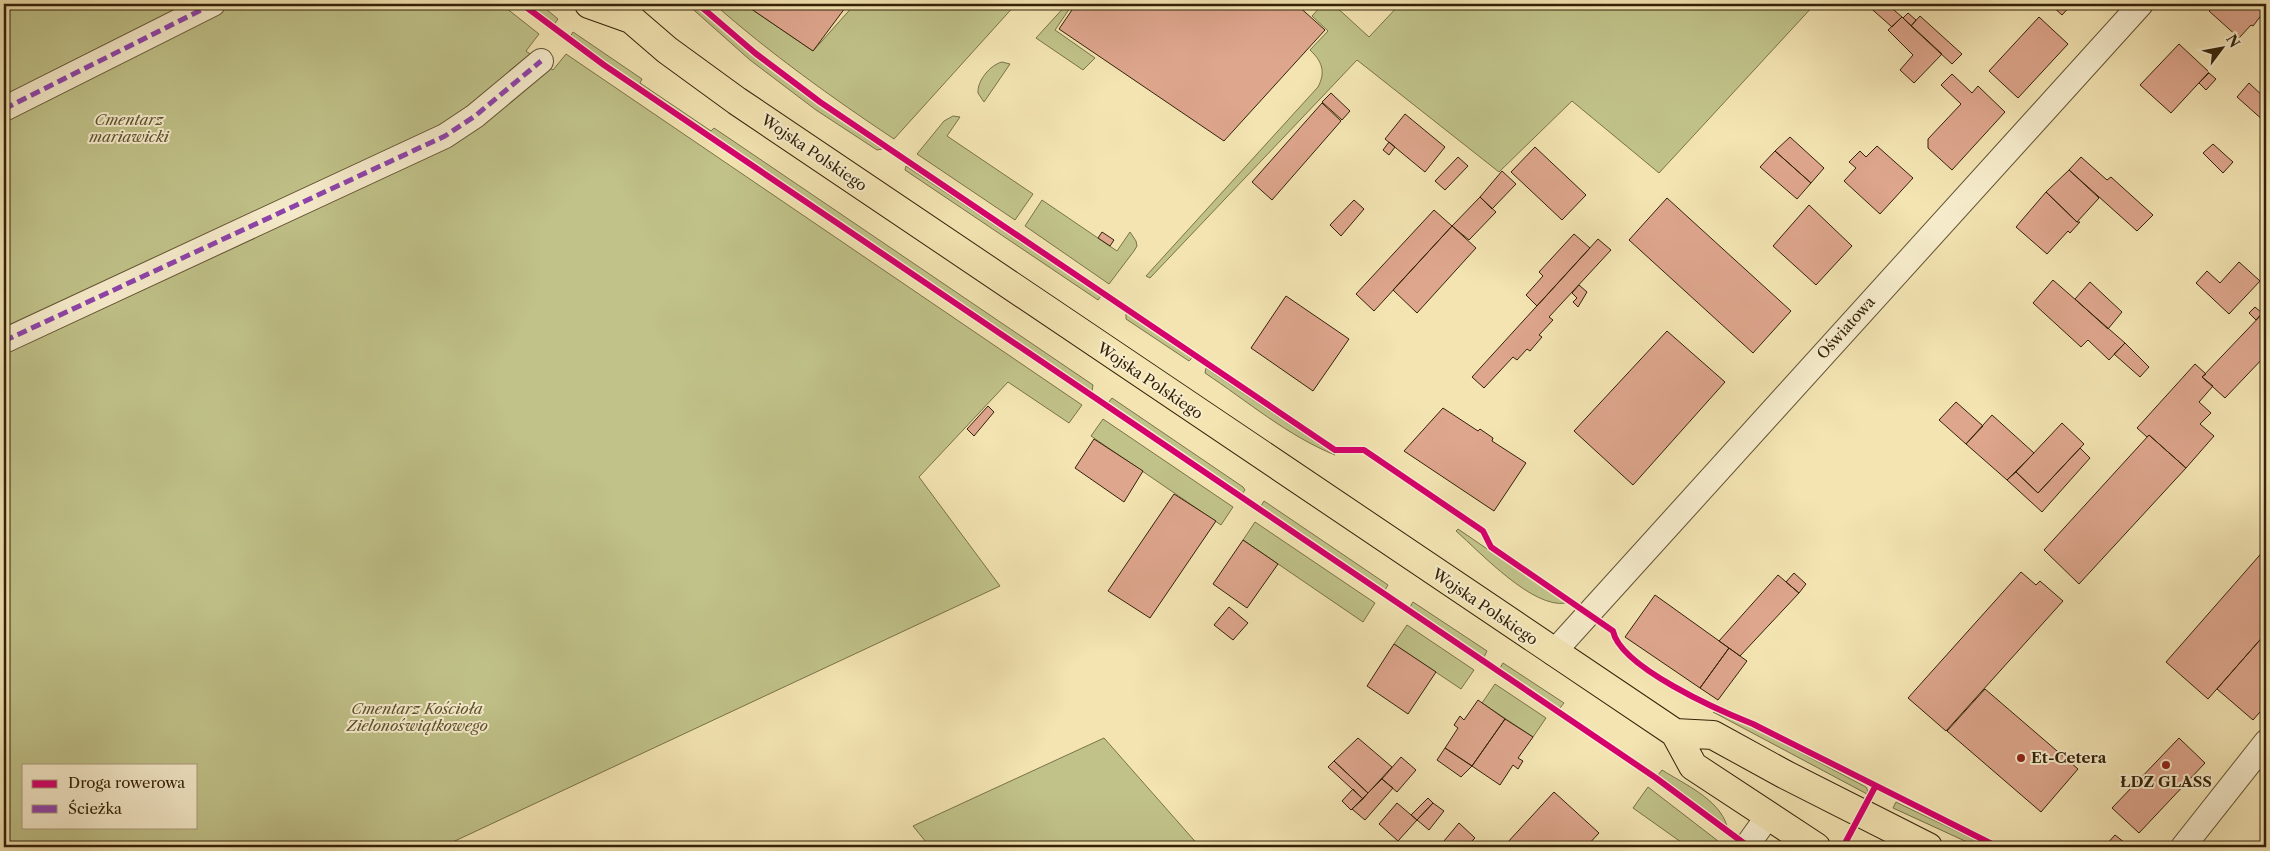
<svg xmlns="http://www.w3.org/2000/svg" width="2270" height="851" font-family="'Libre Caslon Text',serif">
	<rect width="100%" height="100%" fill="#f3e4b2"/>
	<filter id="stains"><feTurbulence type="fractalNoise" baseFrequency=".004" numOctaves="4"/><feColorMatrix values="0 0 0 0 .2 0 0 0 0 .09 0 0 0 0 .02 0 0 0 .5 -.17"/></filter>
	<radialGradient id="worn" r=".72"><stop offset=".6" stop-color="#630" stop-opacity="0"/><stop offset="1" stop-color="#630" stop-opacity=".3"/></radialGradient>
	<path fill="#c0c289" stroke="#7a7248" fill-rule="evenodd" d="M 4,4 L 501,4 L 539,34 L 526,51 L 553,70 L 566,54 L 1082,405 L 1069,423 L 1008,382 L 919,477 L 1000,586 L 442,847 L 4,847 ZM 24,765 L 196,765 L 196,827 L 24,827 Z
		M 528,4 L 540,4 L 558,19 L 554,25 Z
		M 687,4 L 692,4 C 753,57 815,104 882,149 L 877,150 L 816,110 L 750,60 Z
		M 714,4 L 744,4 L 813,51 L 855,4 L 1016,4 L 894,139 C 831,97 771,54 714,4 Z
		M 1067,4 L 1070,8 L 1055,30 L 1095,58 L 1083,70 L 1036,38 Z
		M 1323,4 L 1333,4 L 1369,37 L 1400,4 L 1815,4 L 1659,173 L 1572,101 L 1499,172 L 1357,60 L 1150,278 L 1146,276 L 1318,87 C 1326,72 1322,61 1310,50 L 1328,31 L 1312,16 Z
		M 573,32 L 642,79 L 640,83 L 711,131 L 714,128 L 1093,385 L 1092,391 L 606,62 L 570,37 Z
		M 1002,62 L 1010,64 L 984,102 L 978,93 C 977,81 990,65 1002,62 Z
		M 953,116 L 960,117 L 947,136 L 1033,194 L 1015,220 L 917,154 L 944,121 Z
		M 906,166 L 1101,296 L 1098,300 L 905,170 Z
		M 1042,200 L 1117,251 L 1130,232 L 1136,241 L 1137,246 L 1134,251 L 1109,284 L 1025,226 Z
		M 1126,312 L 1192,358 L 1189,361 L 1126,319 Z
		M 1206,368 L 1335,455 C 1288,436 1247,401 1205,373 Z
		M 1112,398 L 1243,487 L 1245,490 L 1242,494 L 1108,403 Z
		M 1103,419 L 1233,507 L 1221,525 L 1091,436 Z
		M 1264,501 L 1388,585 L 1385,590 L 1261,506 Z
		M 1255,522 L 1375,603 L 1363,622 L 1243,540 Z
		M 1458,529 L 1566,603 C 1533,609 1481,553 1456,531 Z
		M 1413,602 L 1487,651 L 1484,657 L 1410,607 Z
		M 1407,625 L 1474,670 L 1461,689 L 1394,644 Z
		M 1503,663 L 1564,703 L 1560,708 L 1500,668 Z
		M 1495,684 L 1546,718 L 1533,737 L 1482,703 Z
		M 1713,712 L 1752,727 L 1866,787 L 1868,791 L 1867,794 Z
		M 1104,738 L 1200,847 L 930,847 L 913,826 Z
		M 1662,770 C 1684,784 1719,799 1727,826 L 1658,775 Z
		M 1648,787 L 1718,841 L 1715,847 L 1688,847 L 1633,808 Z
		M 1896,802 L 1902,805 L 1990,847 L 1978,847 L 1893,808 Z"/>
	<path fill="#dea68d" stroke="#332208" d="M 744,4 L 848,4 L 813,51 Z
		M 1071,4 L 1296,4 L 1325,30 L 1224,141 L 1059,29 L 1074,7 Z
		M 1866,4 L 1887,4 L 1902,17 L 1892,27 Z
		M 2050,4 L 2072,4 L 2062,15 Z
		M 2216,4 L 2266,4 L 2266,9 L 2253,26 L 2251,25 L 2239,38 L 2209,11 Z
		M 1908,13 L 1916,20 L 1911,26 L 1903,18 Z
		M 1920,16 L 1962,54 L 1952,64 L 1911,26 Z
		M 1902,17 L 1942,54 L 1914,83 L 1900,70 L 1913,55 L 1888,30 Z
		M 2039,17 L 2068,44 L 2018,98 L 1989,71 Z
		M 2179,44 L 2209,72 L 2171,113 L 2140,85 Z
		M 2209,73 L 2216,79 L 2206,90 L 2199,83 Z
		M 1952,74 L 1972,93 L 1978,86 L 2005,112 L 1952,170 L 1928,148 L 1928,139 L 1961,104 L 1941,85 Z
		M 2249,83 L 2266,99 L 2264,121 L 2237,97 Z
		M 1331,93 L 1350,111 L 1342,120 L 1322,102 Z
		M 1322,103 L 1341,121 L 1272,200 L 1252,182 Z
		M 1405,114 L 1445,147 L 1425,172 L 1385,139 Z
		M 1790,137 L 1824,168 L 1811,183 L 1775,151 Z
		M 1389,142 L 1395,147 L 1389,155 L 1383,150 Z
		M 2213,144 L 2233,162 L 2223,173 L 2203,153 Z
		M 1877,146 L 1913,178 L 1880,214 L 1844,181 L 1856,168 L 1849,162 L 1860,151 L 1866,157 Z
		M 1535,147 L 1586,195 L 1562,220 L 1511,172 Z
		M 1775,151 L 1811,183 L 1797,199 L 1760,167 Z
		M 1458,157 L 1468,166 L 1445,190 L 1435,181 Z
		M 2081,157 L 2107,180 L 2111,177 L 2153,215 L 2137,231 L 2069,170 Z
		M 2069,170 L 2099,198 L 2077,222 L 2046,192 Z
		M 1502,171 L 1516,184 L 1492,209 L 1480,197 Z
		M 2046,192 L 2077,222 L 2080,222 L 2070,233 L 2068,231 L 2047,254 L 2016,227 Z
		M 1480,197 L 1496,212 L 1469,240 L 1452,226 Z
		M 1667,198 L 1791,311 L 1753,353 L 1629,240 Z
		M 1354,200 L 1364,209 L 1341,236 L 1330,225 Z
		M 1809,205 L 1852,246 L 1816,285 L 1773,246 Z
		M 1434,210 L 1452,226 L 1374,311 L 1356,294 Z
		M 1452,226 L 1476,248 L 1417,313 L 1393,290 Z
		M 1102,232 L 1114,240 L 1110,246 L 1098,238 Z
		M 1574,234 L 1590,248 L 1537,306 L 1526,295 L 1543,276 L 1539,272 Z
		M 1598,239 L 1611,250 L 1549,317 L 1553,320 L 1539,335 L 1542,337 L 1530,351 L 1527,349 L 1517,360 L 1513,357 L 1484,388 L 1472,377 Z
		M 2239,262 L 2260,281 L 2229,314 L 2196,283 L 2207,271 L 2220,283 Z
		M 2053,280 L 2125,343 L 2109,360 L 2088,340 L 2081,347 L 2033,303 Z
		M 2090,282 L 2122,312 L 2108,329 L 2075,299 Z
		M 1579,285 L 1587,292 L 1578,307 L 1573,302 L 1577,298 L 1572,293 Z
		M 1286,296 L 1349,339 L 1313,391 L 1251,348 Z
		M 2255,307 L 2262,313 L 2256,320 L 2249,313 Z
		M 2265,311 L 2266,355 L 2225,398 L 2202,377 Z
		M 1667,331 L 1725,382 L 1633,485 L 1574,431 Z
		M 2125,343 L 2149,367 L 2140,377 L 2114,354 Z
		M 2266,355 L 2266,366 L 2261,361 Z
		M 2195,364 L 2206,374 L 2202,377 L 2213,386 L 2199,402 L 2211,413 L 2200,424 L 2214,436 L 2186,468 L 2149,435 L 2147,437 L 2137,428 Z
		M 1956,402 L 1983,426 L 1966,444 L 1939,420 Z
		M 988,406 L 994,412 L 974,436 L 967,429 Z
		M 1443,408 L 1478,431 L 1480,429 L 1493,438 L 1492,441 L 1526,463 L 1494,511 L 1404,451 Z
		M 1992,415 L 2034,453 L 2007,480 L 1966,444 Z
		M 2062,423 L 2084,444 L 2038,493 L 2016,472 Z
		M 2149,435 L 2186,468 L 2079,584 L 2044,550 Z
		M 1094,439 L 1143,471 L 1124,502 L 1075,468 Z
		M 2080,448 L 2090,458 L 2042,512 L 2007,480 L 2016,472 L 2038,493 Z
		M 1174,494 L 1216,521 L 1150,618 L 1108,591 Z
		M 1243,540 L 1278,564 L 1247,608 L 1213,584 Z
		M 2266,548 L 2266,633 L 2208,699 L 2166,662 Z
		M 2021,572 L 2036,585 L 2040,581 L 2063,601 L 1946,731 L 1908,698 Z
		M 1794,573 L 1806,584 L 1799,593 L 1786,582 Z
		M 1778,575 L 1799,593 L 1740,656 L 1719,641 Z
		M 1655,595 L 1729,648 L 1700,688 L 1625,637 Z
		M 1229,607 L 1248,623 L 1233,640 L 1214,625 Z
		M 2266,633 L 2266,705 L 2253,720 L 2217,689 Z
		M 1394,644 L 1436,672 L 1408,714 L 1367,686 Z
		M 1729,648 L 1747,661 L 1718,700 L 1700,688 Z
		M 1985,689 L 2078,769 L 2041,812 L 1947,731 Z
		M 1478,700 L 1505,719 L 1472,766 L 1445,748 L 1458,728 L 1454,725 L 1460,716 L 1464,720 Z
		M 1505,719 L 1533,737 L 1518,758 L 1523,761 L 1518,769 L 1513,765 L 1500,785 L 1472,766 Z
		M 1358,738 L 1392,767 L 1368,793 L 1334,761 Z
		M 2179,738 L 2205,763 L 2139,833 L 2112,808 Z
		M 1445,748 L 1472,766 L 1461,777 L 1437,760 Z
		M 1401,757 L 1416,770 L 1397,792 L 1382,779 Z
		M 1334,761 L 1368,793 L 1363,799 L 1328,767 Z
		M 1382,779 L 1393,788 L 1365,820 L 1352,809 Z
		M 1353,789 L 1363,799 L 1351,810 L 1342,801 Z
		M 1554,792 L 1599,833 L 1586,847 L 1511,847 L 1507,843 Z
		M 1428,798 L 1433,803 L 1417,820 L 1411,815 Z
		M 1397,803 L 1417,820 L 1398,841 L 1379,824 Z
		M 1433,803 L 1444,811 L 1429,830 L 1417,820 Z
		M 1459,823 L 1475,838 L 1466,847 L 1450,847 L 1444,841 Z
		M 2115,835 L 2130,847 L 2104,847 Z"/>
	<g fill="none" stroke-linecap="round" stroke-linejoin="round">
		<g stroke="#635232" stroke-width="26">
			<path id="street" d="M 4,109 L 213,4
				M 4,341 L 445,136 L 475,116 L 541,61
				M 1553,653 L 2141,4
				M 1746,847 L 1768,816
				M 2183,847 L 2266,742"/>
		</g>
		<g stroke="#332208" stroke-width="30">
			<path id="primary" d="M 589,4 L 631,19 L 667,50 L 737,101 L 1675,733 L 1693,766 L 1816,847
				M 1675,733 L 1713,735 L 1784,774 L 1928,847"/>
		</g>
		<use href="#street" stroke="#f7edcd" stroke-width="24"/>
		<use href="#primary" stroke="#f3e4b2" stroke-width="28"/>
		<path stroke="#8e44ad" stroke-width="5" stroke-dasharray="10 5" stroke-linecap="butt" d="M 4,109 L 213,4
			M 4,341 L 445,136 L 475,116 L 541,61"/>
		<g stroke="#f7edcd" stroke-width="9">
			<path id="cycleway" d="M 522,4 L 604,65 L 1656,778 L 1749,847
				M 698,4 L 755,53 L 820,102 L 1335,450 L 1364,450 L 1483,531 L 1491,547 L 1613,631 C 1620,667 1720,711 1753,724 L 1998,847
				M 1843,847 L 1875,787"/>
		</g>
		<use href="#cycleway" stroke="#d6006c" stroke-width="6"/>
	</g>
	<g fill="#8f2418" stroke="#f7edcd" stroke-width="2">
		<circle cx="2021" cy="758" r="5"/>
		<circle cx="2166" cy="765" r="5"/>
	</g>
	<g text-anchor="middle" stroke-width="4" stroke-linejoin="round" paint-order="stroke">
		<g font-size="15" font-style="italic" fill="#5d522f" stroke="#f7edcd">
			<text x="129" y="125">Cmentarz<tspan x="129" dy="17">mariawicki</tspan></text>
			<text x="417" y="714">Cmentarz Kościoła<tspan x="417" dy="17">Zielonoświątkowego</tspan></text>
		</g>
		<g font-size="15" fill="#332208" stroke="#f7edcd">
			<text transform="translate(814 153) rotate(34)" y="5">Wojska Polskiego</text>
			<text transform="translate(1846 328) rotate(-48)" y="5">Oświatowa</text>
			<text transform="translate(1150 381) rotate(34)" y="5">Wojska Polskiego</text>
			<text transform="translate(1485 607) rotate(34)" y="5">Wojska Polskiego</text>
		</g>
		<g font-size="15" font-weight="bold" fill="#332208" stroke="#f7edcd" text-anchor="start">
			<text x="2031" y="763">Et-Cetera</text>
			<text x="2166" y="787" text-anchor="middle">ŁDZ GLASS</text>
		</g>
	</g>
	<rect width="2270" height="851" fill="none" stroke="#f3e4b2" stroke-width="20"/>
	<rect x="5" y="5" width="2260" height="841" fill="none" stroke="#332208" stroke-width="2.5"/>
	<rect x="10" y="10" width="2250" height="831" fill="none" stroke="#332208"/>
	<rect x="22" y="764" width="175" height="65" fill="#f7edcd" stroke="#a99c7e"/>
	<rect x="32" y="780" width="25" height="8" fill="#d6006c" stroke="#a99c7e"/>
	<text x="68" y="788" font-size="15" fill="#332208">Droga rowerowa</text>
	<rect x="32" y="805" width="25" height="8" fill="#8e44ad" stroke="#a99c7e"/>
	<text x="68" y="814" font-size="15" fill="#332208">Ścieżka</text>
	<g transform="translate(2222 48) rotate(58)" stroke="#f7edcd" stroke-width="4" paint-order="stroke">
	<path d="M0-4L9 19L0 12L-9 19Z" fill="#332208"/>
	<text y="-8" font-size="14" font-weight="bold" text-anchor="middle" fill="#332208">N</text>
	</g>
	<rect width="100%" height="100%" filter="url(#stains)"/>
	<rect width="100%" height="100%" fill="url(#worn)"/>
</svg>
